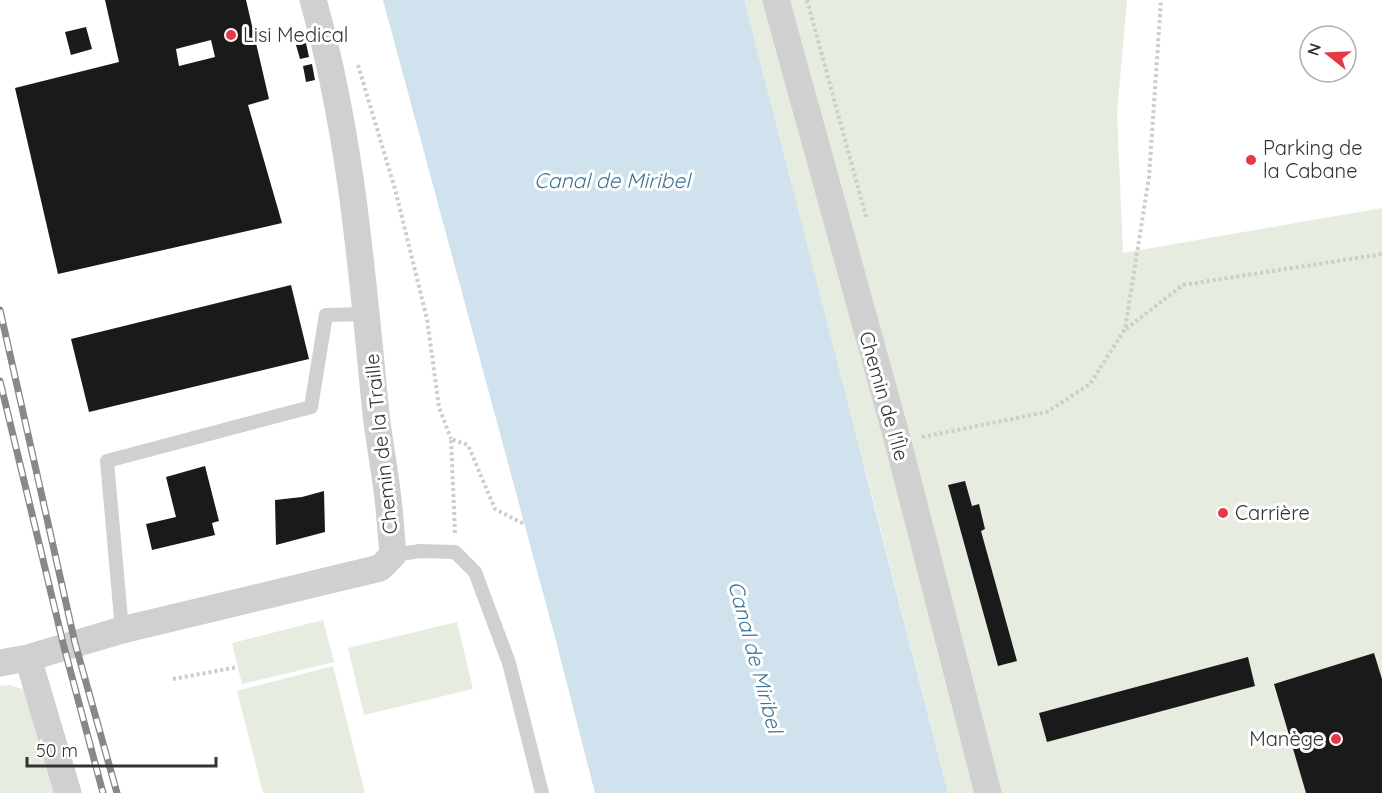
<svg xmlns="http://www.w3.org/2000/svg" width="1382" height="793" font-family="Quicksand,sans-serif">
	<rect width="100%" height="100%" fill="#fff"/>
	<path fill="#e6ecdf" d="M 712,0 L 1127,0 L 1117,113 L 1123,253 L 1382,208 L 1382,793 L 948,793 L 867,476 Z
		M 323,620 L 334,662 L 242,684 L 232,643 Z
		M 457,622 L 473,689 L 364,715 L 348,648 Z
		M 333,666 L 365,793 L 263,793 L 237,691 Z
		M 10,685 L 22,689 L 28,696 L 56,793 L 0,793 L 0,686 Z"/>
	<path fill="#cfe2ee" d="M 383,0 L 744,0 L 948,793 L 595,793 L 556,641 Z"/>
	<path fill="#1a1a1a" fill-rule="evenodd" d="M 105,0 L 246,0 L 269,99 L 248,105 L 282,223 L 58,274 L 15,88 L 119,62 ZM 211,40 L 215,57 L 179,66 L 176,49 Z
		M 86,27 L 92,49 L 71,55 L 65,32 Z
		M 306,43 L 309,57 L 300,59 L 296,45 Z
		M 312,64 L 315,80 L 306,82 L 303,66 Z
		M 291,285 L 309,359 L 89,412 L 71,339 Z
		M 205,466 L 219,521 L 212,523 L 215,535 L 152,550 L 146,524 L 176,517 L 166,477 Z
		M 965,481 L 972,506 L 979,504 L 985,529 L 981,531 L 1017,661 L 998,666 L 948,485 Z
		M 324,491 L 325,532 L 276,545 L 275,500 L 302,497 Z
		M 1374,653 L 1382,679 L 1382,793 L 1306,793 L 1274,684 Z
		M 1248,657 L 1255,686 L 1047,742 L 1039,713 Z"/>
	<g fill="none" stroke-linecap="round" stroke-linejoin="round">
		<path stroke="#cdcdcd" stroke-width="4" stroke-dasharray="3 3" stroke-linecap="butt" d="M 807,0 L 866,217
			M 358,65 L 395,189 L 427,319 L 439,407 L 451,439
			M 1126,329 L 1183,285 L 1382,254
			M 922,437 L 1047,412 L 1090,384 L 1125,329 L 1149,177 L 1161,0
			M 455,533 L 451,439 L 468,445 L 495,509 L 524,524
			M 173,679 L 238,667"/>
		<path stroke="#d0d0d0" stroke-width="14" d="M 393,555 L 420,551 L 455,552 L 475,572 L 509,663 L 542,793
			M 122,630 L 107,461 L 311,407 L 326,315 L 367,314"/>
		<path stroke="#d0d0d0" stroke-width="27" d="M 776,0 L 898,442 L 988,793
			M 28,658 L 68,793
			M 0,663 L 28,658 L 122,630 L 380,568 L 393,555 C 391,534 390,512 387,491 C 384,466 379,440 376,414 C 362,275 352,136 313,0"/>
		<g stroke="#888" stroke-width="7">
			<path id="rail" d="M 0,310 L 75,643 L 117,793
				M 0,381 L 64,647 L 103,793"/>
		</g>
		<use href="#rail" stroke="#fff" stroke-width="4.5" stroke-dasharray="14" stroke-linecap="butt"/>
	</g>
	<g fill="#e63946" stroke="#fff" stroke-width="2">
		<circle cx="231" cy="35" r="6"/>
		<circle cx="1251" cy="160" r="6"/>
		<circle cx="1223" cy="513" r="6"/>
		<circle cx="1336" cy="739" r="6"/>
	</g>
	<g text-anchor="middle" stroke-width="6" stroke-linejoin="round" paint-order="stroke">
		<g font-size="20" fill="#333" stroke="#fff" text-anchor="start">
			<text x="243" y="42">Lisi Medical</text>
			<text x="1263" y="155">Parking de<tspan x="1263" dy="23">la Cabane</tspan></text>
			<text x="1235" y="520">Carrière</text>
			<text x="1324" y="746" text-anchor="end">Manège</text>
		</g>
		<g font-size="20" fill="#333" stroke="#fff">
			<text transform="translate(884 396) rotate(74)" y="7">Chemin de l'Île</text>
			<text transform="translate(381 444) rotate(-96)" y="7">Chemin de la Traille</text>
		</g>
		<g font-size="21" font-style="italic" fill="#3f7597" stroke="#fff">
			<text x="612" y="188">Canal de Miribel</text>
			<text transform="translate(755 657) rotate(75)" y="7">Canal de Miribel</text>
		</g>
	</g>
	<g transform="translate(1328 54) rotate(288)"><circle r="28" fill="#ffffff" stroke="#adadad" stroke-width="1.5"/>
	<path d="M0-4.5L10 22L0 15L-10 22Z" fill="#e63946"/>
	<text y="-9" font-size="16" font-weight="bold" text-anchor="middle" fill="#333333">N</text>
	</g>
	<path d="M27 757v9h189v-9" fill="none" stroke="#333333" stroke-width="3"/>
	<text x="36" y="757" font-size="18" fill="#333333" stroke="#ffffff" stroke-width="4.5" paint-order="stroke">50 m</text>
</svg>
